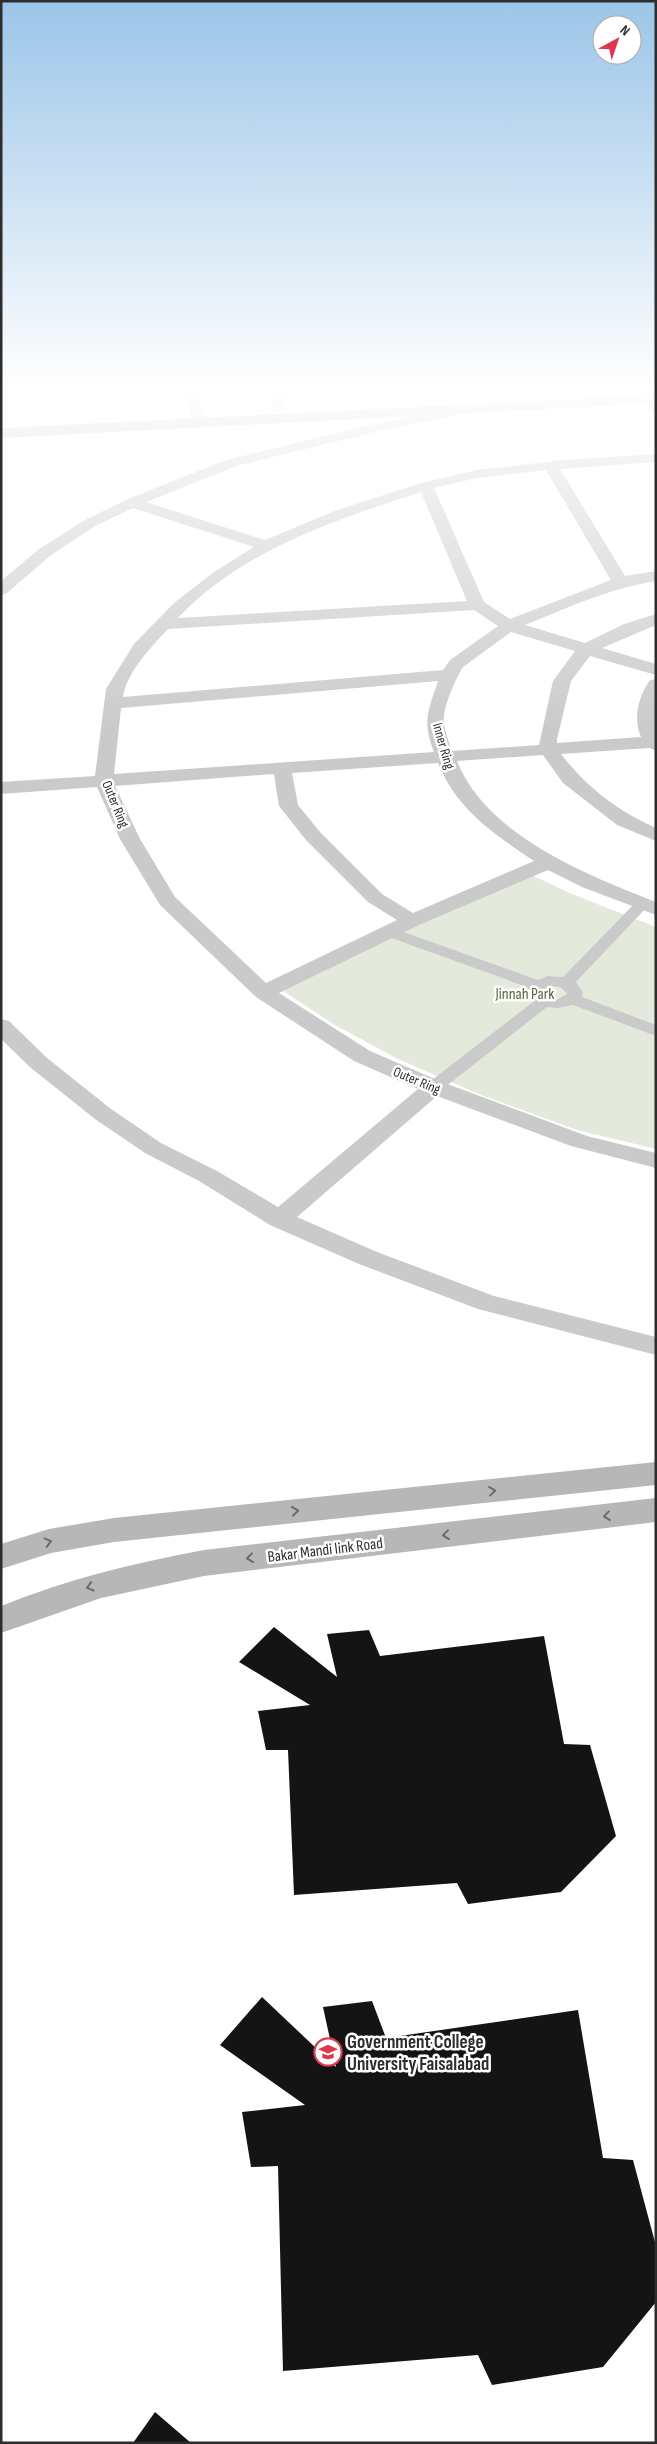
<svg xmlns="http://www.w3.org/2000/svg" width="657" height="2444" font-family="'Sofia Sans Condensed',sans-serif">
	<rect width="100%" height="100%" fill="#fff"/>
	<path fill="#e4eadb" d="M 523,871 L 572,894 L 656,927 L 656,1149 L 577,1130 L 481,1095 L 398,1059 L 333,1024 L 279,988 Z"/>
	<path fill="#141414" d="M 274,1627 L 337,1677 L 327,1634 L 369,1630 L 380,1656 L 544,1636 L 564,1744 L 590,1745 L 616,1836 L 561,1892 L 468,1904 L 457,1883 L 294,1895 L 288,1750 L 266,1750 L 258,1711 L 310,1705 L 239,1662 Z
		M 262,1997 L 336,2067 L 323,2007 L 372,2001 L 386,2038 L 578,2010 L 603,2158 L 633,2160 L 656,2246 L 656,2302 L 603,2367 L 492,2385 L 478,2355 L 283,2371 L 278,2166 L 251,2167 L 242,2112 L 305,2105 L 220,2045 Z
		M 155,2412 L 191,2443 L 133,2443 Z"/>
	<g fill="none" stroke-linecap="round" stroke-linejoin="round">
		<path fill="#cacaca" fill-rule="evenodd" d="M 642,899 L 650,904 L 647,907 L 576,982 L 583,992 L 582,997 L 656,1025 L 656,1036 L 573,1005 L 558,1008 L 547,1007 L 440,1091 L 428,1091 L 425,1087 L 428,1083 L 533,1002 L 527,987 L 383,935 L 381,932 L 383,929 L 395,929 L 538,980 L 547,976 L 563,977 L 637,901 ZM 551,986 L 561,987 L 567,994 L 558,999 L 546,996 L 544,990 Z"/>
		<path fill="#cacaca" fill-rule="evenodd" d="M 184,389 L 197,389 L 206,423 L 204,426 L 199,427 L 192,423 Z
			M 268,389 L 280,389 L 287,408 L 285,411 L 275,411 Z
			M 640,389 L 653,389 L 656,414 L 651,413 L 641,399 Z
			M 467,405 L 474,409 L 472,412 L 375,432 L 236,466 L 146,502 L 265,540 L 337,510 L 421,483 L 477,470 L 563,460 L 656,454 L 656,462 L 560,469 L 625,576 L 656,571 L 656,581 C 608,589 569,607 525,625 L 585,643 L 624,624 L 656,614 L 656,625 L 602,648 L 656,664 L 656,675 L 590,656 L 571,681 L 557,739 L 557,743 L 641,737 C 633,718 638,697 650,680 L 656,679 L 656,750 L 649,748 L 561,754 C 585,786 619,812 656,828 L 656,841 L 617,825 L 563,783 L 543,755 L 457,761 C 486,835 587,875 656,902 L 656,915 L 582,887 L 548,870 L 419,925 L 279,993 L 370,1051 L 442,1082 L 587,1136 L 656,1153 L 656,1168 L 571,1146 L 437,1096 L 297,1217 L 377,1252 L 494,1296 L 656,1337 L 656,1355 L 478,1309 L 359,1264 L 270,1225 L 199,1181 L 145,1153 L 95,1119 L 31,1068 L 1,1039 L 1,1019 L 9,1021 L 47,1058 L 111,1109 L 161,1143 L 217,1171 L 278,1207 L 418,1089 L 354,1061 L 256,997 L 160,905 L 120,839 L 97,787 L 1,794 L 1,782 L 95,776 L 106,689 L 134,644 L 174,603 L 214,572 L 254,547 L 133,508 L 95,526 L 51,555 L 7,593 L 1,595 L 1,581 L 39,549 L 85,520 L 128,499 L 226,460 L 375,424 ZM 546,470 L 611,580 L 510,619 L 484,602 L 434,488 L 477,478 ZM 421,492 L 467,601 L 178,618 C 242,550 335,520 421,492 ZM 474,610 L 498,626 L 450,660 L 443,670 L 123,697 C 126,673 152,646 168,629 ZM 511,632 L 575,651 L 553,681 L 539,745 L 452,751 C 448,740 443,727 444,716 C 445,703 456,678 463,667 ZM 438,681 C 428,711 422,721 434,752 L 114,774 L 121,708 ZM 438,763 C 457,810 494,834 534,861 L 413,913 L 382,894 L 320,832 L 298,805 L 292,773 ZM 274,774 L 279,806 L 306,840 L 368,902 L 397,920 L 266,983 L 175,897 L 140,839 L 115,786 Z"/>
		<path fill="#b7b7b7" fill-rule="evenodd" d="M 656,395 L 656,403 L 1,438 L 1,428 Z
			M 656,1462 L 656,1485 L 114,1542 L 51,1553 L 1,1569 L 1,1544 L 49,1529 L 114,1518 Z
			M 656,1498 L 656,1522 L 204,1576 L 101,1598 L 1,1633 L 1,1606 C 67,1579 135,1563 204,1550 Z"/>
	</g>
	<defs><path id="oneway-chevron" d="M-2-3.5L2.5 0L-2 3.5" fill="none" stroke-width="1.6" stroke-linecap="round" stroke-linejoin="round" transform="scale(1.25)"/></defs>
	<g stroke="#6b6b6b">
		<use href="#oneway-chevron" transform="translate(492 1491) rotate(-6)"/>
		<use href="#oneway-chevron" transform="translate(295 1511) rotate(-6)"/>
		<use href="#oneway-chevron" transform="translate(607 1516) rotate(173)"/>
		<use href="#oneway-chevron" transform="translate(446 1535) rotate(173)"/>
		<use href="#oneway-chevron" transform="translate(48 1542) rotate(-15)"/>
		<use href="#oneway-chevron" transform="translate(250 1558) rotate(173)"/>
		<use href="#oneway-chevron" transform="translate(90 1587) rotate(164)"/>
	</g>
	<linearGradient id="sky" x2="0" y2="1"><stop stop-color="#9bc5e8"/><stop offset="0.53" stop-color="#fff"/><stop offset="1" stop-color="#fff" stop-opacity="0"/></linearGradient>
	<rect width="657" height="731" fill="url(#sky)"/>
	<defs>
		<g id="university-ring" transform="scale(1.4375)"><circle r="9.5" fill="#fff" stroke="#dc384e" stroke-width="1.5"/><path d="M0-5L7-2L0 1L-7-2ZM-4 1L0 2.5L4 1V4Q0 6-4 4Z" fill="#dc384e"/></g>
	</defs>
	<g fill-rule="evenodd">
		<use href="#university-ring" x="328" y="2052"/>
	</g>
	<g text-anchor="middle" stroke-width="5" stroke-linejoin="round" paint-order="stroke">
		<g font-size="14" fill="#2d2d2d" stroke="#fff">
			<text transform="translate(444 746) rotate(74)" y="5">Inner Ring</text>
			<text transform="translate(116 804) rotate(68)" y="5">Outer Ring</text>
			<text transform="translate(417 1080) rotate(23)" y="5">Outer Ring</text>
		</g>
		<g font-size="16" fill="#53663d" stroke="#fff">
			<text x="525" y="999">Jinnah Park</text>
		</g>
		<g font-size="16" fill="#2d2d2d" stroke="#fff">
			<text transform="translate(325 1549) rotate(-7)" y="6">Bakar Mandi link Road</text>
		</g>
		<g font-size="19" font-weight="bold" fill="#2d2d2d" stroke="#fff" text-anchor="start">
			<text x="347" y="2048">Government College<tspan x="347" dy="22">University Faisalabad</tspan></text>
		</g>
	</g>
	<rect width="657" height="2444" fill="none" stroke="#2d2d2d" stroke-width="5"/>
	<g transform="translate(617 40) rotate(40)"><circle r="24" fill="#ffffff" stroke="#ababab"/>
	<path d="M0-4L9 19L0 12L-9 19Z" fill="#dc384e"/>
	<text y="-8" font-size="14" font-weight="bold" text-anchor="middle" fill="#2d2d2d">N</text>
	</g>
</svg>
